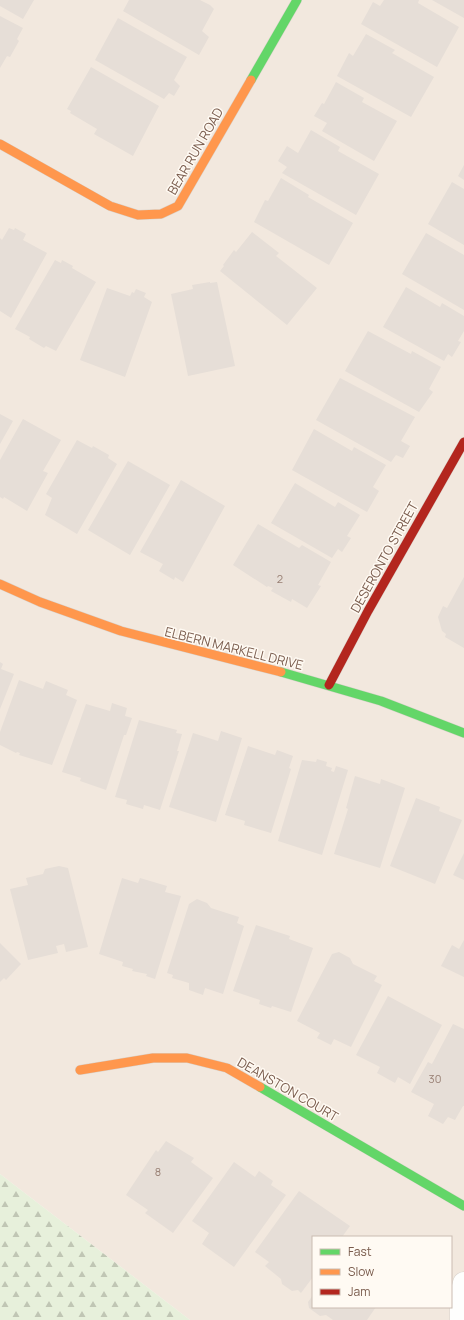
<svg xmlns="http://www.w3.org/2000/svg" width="464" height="1320" font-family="Manrope,sans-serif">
	<defs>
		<pattern id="forest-firs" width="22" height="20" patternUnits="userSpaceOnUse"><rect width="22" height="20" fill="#e7f0db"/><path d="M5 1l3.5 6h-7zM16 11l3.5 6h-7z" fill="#c0c6b4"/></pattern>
	</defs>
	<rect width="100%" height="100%" fill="#f9f5f0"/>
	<path fill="#f2e8de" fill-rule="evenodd" d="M 0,0 L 464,0 L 464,1320 L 190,1320 L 0,1174 ZM 313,1237 L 451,1237 L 451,1307 L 313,1307 Z"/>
	<path fill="url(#forest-firs)" d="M 0,1174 L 190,1320 L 0,1320 Z"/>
	<path fill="#e6ded7" d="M 0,0 L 34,0 L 23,19 L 0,6 Z
		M 129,0 L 200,0 L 210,5 L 214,9 L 202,31 L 209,37 L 199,55 L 123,11 Z
		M 384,0 L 419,0 L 418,3 L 459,27 L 437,67 L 361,24 L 373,2 L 380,6 Z
		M 432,0 L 464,0 L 464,18 Z
		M 0,16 L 23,28 L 17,39 L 19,41 L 10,57 L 7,56 L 0,68 Z
		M 118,18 L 187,57 L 174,80 L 180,86 L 174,96 L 169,93 L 164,99 L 95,60 Z
		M 366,34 L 395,50 L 392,53 L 434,77 L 411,117 L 337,76 L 349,53 L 353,56 Z
		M 91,67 L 159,106 L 133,156 L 94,134 L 97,129 L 70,113 L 71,111 L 67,109 Z
		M 336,82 L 364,98 L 362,102 L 397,121 L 374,161 L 322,131 L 327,123 L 314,116 L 322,103 L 324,104 Z
		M 311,130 L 340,147 L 338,151 L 379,174 L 356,215 L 282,173 L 287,167 L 278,161 L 287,146 L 298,153 Z
		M 464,165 L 464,180 L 458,176 Z
		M 281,178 L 309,195 L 308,197 L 353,223 L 329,265 L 254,222 L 265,200 L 268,201 Z
		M 452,182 L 464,189 L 464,245 L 428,224 Z
		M 9,228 L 14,230 L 15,228 L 26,234 L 23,240 L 47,253 L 11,318 L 0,311 L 0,238 L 2,240 Z
		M 252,232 L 279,253 L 276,256 L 317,288 L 287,325 L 220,271 L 224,266 L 223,265 L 234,250 L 236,252 Z
		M 426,233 L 464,255 L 464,310 L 402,274 Z
		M 55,260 L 61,263 L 62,260 L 73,266 L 72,268 L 96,282 L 56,351 L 46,346 L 44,348 L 29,339 L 30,337 L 15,329 Z
		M 210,282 L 210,283 L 217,282 L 235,366 L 188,376 L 171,294 L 193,289 L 192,285 Z
		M 406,287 L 440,307 L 442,303 L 464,316 L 464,331 L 458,341 L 461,342 L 452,357 L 448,354 L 444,361 L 383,327 Z
		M 107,288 L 130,296 L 132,292 L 134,293 L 136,289 L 146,293 L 144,297 L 152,302 L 125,377 L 80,360 Z
		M 368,331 L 411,354 L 412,351 L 441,367 L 429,389 L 433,392 L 419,412 L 345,371 Z
		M 340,378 L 415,417 L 401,441 L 410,446 L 403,458 L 396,455 L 391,462 L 316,420 Z
		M 0,414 L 13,421 L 0,444 Z
		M 23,419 L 61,440 L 43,471 L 48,473 L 27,511 L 4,497 L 3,499 L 0,497 L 0,460 Z
		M 314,429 L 352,451 L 354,447 L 386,465 L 373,487 L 379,491 L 367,512 L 292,470 Z
		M 77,440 L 92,448 L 93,446 L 109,455 L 108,458 L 117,464 L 77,534 L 45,515 L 52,498 L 46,494 Z
		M 128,461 L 170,485 L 130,555 L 88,530 Z
		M 181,480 L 225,506 L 183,582 L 175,577 L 174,580 L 159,571 L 163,564 L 140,552 Z
		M 295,483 L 335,507 L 338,502 L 360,515 L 347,536 L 351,538 L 342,552 L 338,549 L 332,558 L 271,523 Z
		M 258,524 L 299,548 L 302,545 L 331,562 L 318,585 L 321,586 L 307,608 L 292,599 L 291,602 L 271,591 L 273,588 L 268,586 L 267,587 L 233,565 Z
		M 464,577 L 464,648 L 445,637 L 446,634 L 442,631 L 438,617 L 443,606 L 447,608 Z
		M 0,662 L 3,664 L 1,669 L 14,674 L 0,709 Z
		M 19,680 L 43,689 L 46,681 L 68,690 L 66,695 L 77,700 L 52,765 L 19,755 L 20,753 L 17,752 L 16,753 L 0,745 L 0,732 Z
		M 112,703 L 127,708 L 125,716 L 132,718 L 126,735 L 124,735 L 106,790 L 80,781 L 81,778 L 62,772 L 86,704 L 110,711 Z
		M 139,720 L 177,730 L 176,733 L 182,734 L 177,751 L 179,751 L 160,810 L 144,805 L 143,809 L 126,804 L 127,800 L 115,797 Z
		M 221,731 L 242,738 L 216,822 L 169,807 L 193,733 L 218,741 Z
		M 248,746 L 275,755 L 277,750 L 293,756 L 289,768 L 291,769 L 271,833 L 244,825 L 245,821 L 225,815 Z
		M 317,759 L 327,762 L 326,766 L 332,768 L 331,771 L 334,772 L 336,766 L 348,770 L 322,855 L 278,841 L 302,760 L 316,762 Z
		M 355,776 L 380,784 L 381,779 L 405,788 L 380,868 L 334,854 L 348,809 L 346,808 Z
		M 416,798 L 440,807 L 439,811 L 462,820 L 435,884 L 390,866 Z
		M 464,853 L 464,880 L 453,875 Z
		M 59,866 L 68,868 L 88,947 L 66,952 L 64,944 L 56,946 L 58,953 L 28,960 L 10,889 L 28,885 L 26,878 L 43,874 L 45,869 Z
		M 122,878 L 138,883 L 140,878 L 167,886 L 165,892 L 181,896 L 155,979 L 146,976 L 147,974 L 132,971 L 133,969 L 122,966 L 123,962 L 99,954 Z
		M 197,899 L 207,903 L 211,908 L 239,917 L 237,923 L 244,926 L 223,994 L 205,988 L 203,995 L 189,990 L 189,983 L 172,978 L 173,975 L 167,973 L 189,904 Z
		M 256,925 L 290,936 L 289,939 L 313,948 L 291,1012 L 272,1006 L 271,1008 L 259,1004 L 260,1000 L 233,991 Z
		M 464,940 L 464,977 L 441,966 L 452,945 L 459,949 Z
		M 0,943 L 21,964 L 6,980 L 4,978 L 0,982 Z
		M 339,952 L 350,958 L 353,964 L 377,976 L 374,981 L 382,985 L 351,1047 L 334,1039 L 331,1045 L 317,1038 L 320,1033 L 297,1021 L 332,954 Z
		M 388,996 L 442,1025 L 410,1084 L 398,1077 L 395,1083 L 377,1073 L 380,1067 L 356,1055 Z
		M 453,1024 L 464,1029 L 464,1106 L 463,1106 L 455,1120 L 448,1117 L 443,1124 L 428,1116 L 434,1104 L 411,1092 L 428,1062 L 432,1064 Z
		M 166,1141 L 194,1158 L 191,1162 L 213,1178 L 173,1233 L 145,1213 L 148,1210 L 126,1195 L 156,1150 L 158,1152 Z
		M 234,1162 L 255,1177 L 259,1171 L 273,1181 L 271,1185 L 286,1195 L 234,1267 L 202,1244 L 209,1233 L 192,1221 Z
		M 299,1191 L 350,1226 L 342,1237 L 313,1237 L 313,1277 L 301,1293 L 298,1290 L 292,1291 L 282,1284 L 281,1279 L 265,1266 L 269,1262 L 255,1252 Z
		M 313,1295 L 313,1307 L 376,1307 L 367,1320 L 333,1320 L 326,1315 L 320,1316 L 309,1308 L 308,1302 Z"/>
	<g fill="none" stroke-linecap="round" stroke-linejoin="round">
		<g stroke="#d7d1cb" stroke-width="23">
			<path id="street" d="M 461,1320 L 461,1294 L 464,1283"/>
		</g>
		<g stroke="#d9d2cb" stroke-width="10">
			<path id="fast" d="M 251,80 L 297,0
				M 281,672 L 381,701 L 464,733
				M 260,1087 L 464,1206"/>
		</g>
		<g stroke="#d9d2cb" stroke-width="10">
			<path id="slow" d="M 0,144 L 110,206 L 138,215 L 161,214 L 178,206 L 251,80
				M 0,584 L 40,602 L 121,631 L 281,672
				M 80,1070 L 153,1058 L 187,1058 L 227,1068 L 260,1087"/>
		</g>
		<g stroke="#d9d2cb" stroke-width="10">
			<path id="jam" d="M 329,685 L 368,611 L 464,442"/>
		</g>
		<use href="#street" stroke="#fefefd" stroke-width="22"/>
		<use href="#fast" stroke="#63d668" stroke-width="9"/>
		<use href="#slow" stroke="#ff974d" stroke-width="9"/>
		<use href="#jam" stroke="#b3261e" stroke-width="9"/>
	</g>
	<g text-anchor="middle" stroke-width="3" stroke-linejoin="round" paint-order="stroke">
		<g font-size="11" fill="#977e72">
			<text x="280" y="583">2</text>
			<text x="435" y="1083">30</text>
			<text x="158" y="1176">8</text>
		</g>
		<g font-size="13" fill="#7a5c4d" stroke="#fffaf3">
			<text transform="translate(195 151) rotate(-60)" y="5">BEAR RUN ROAD</text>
			<text transform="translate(384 557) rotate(-61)" y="5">DESERONTO STREET</text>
			<text transform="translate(234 648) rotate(14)" y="5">ELBERN MARKELL DRIVE</text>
			<text transform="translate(288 1089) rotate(30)" y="5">DEANSTON COURT</text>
		</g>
	</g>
	<rect x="312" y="1236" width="140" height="72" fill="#fffaf3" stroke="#cabbb1"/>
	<rect x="320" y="1249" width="20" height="6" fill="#63d668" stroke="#cabbb1"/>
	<text x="348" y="1256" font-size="12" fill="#7a5c4d">Fast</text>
	<rect x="320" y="1269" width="20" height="6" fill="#ff974d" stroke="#cabbb1"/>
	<text x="348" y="1276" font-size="12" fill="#7a5c4d">Slow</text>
	<rect x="320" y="1289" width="20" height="6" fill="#b3261e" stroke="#cabbb1"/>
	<text x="348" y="1296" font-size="12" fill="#7a5c4d">Jam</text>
</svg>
